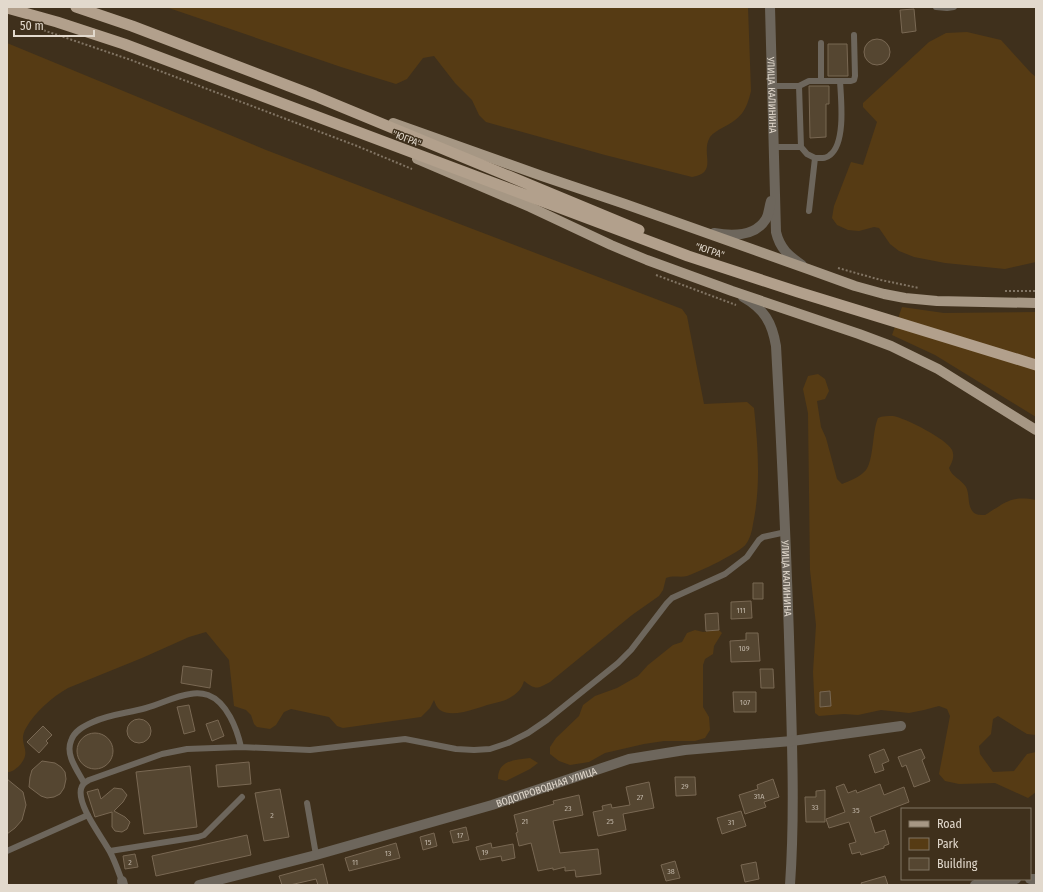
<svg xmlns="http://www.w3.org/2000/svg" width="1043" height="892" font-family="'Fira Sans Condensed',sans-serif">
	<rect width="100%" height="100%" fill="#3f301c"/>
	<path fill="#563b14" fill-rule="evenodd" d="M 166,7 L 748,7 L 751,91 C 746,112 741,118 722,128 C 717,131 713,133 710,137 C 700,153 719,173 692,177 L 605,155 L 486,122 L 479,115 L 472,100 L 455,83 L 434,56 L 423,58 L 407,79 L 396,84 L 341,67 Z
		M 967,32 L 1001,40 L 1031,73 L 1036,77 L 1036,262 L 1005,269 L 945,263 L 914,257 L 899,251 L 890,244 L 879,228 L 874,227 L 859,231 L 848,230 L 837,225 L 832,218 L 834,206 L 851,162 L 863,165 L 877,122 L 863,107 L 863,103 L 929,42 L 946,33 Z
		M 7,43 L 266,150 L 682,309 L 687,316 L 704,404 L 747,402 L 754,408 C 758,446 761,486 753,524 C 752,531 750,539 746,544 C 741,552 697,573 687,576 C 680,578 674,575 666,578 L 663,590 L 659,596 L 632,615 L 550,682 C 537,689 536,690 524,681 C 522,688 518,693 511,697 C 505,701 498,702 491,704 C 478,707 453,719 440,710 C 437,708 435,703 434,700 L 430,708 L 421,717 L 343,728 L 337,726 L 329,717 L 291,709 L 284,712 L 276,725 L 270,729 L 257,727 L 254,724 L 251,715 L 246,710 L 234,706 L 229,660 L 206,632 L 189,637 L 142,658 L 68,688 C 52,697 35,712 26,728 C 16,745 35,750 18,767 C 14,770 12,772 7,772 Z
		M 902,307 L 944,313 L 1036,312 L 1036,417 L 935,355 L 892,335 Z
		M 818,374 L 825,379 L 829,391 L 825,399 L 817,401 L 821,427 L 826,438 L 837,479 L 842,484 C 850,481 860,477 866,470 C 874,459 872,432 878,418 C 882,416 888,416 893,416 C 905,418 947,439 952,450 C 955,457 952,462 949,468 C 952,477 961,479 966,487 C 970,495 967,505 973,512 C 976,515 980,515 985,515 C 1005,503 1010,495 1036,500 L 1036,735 L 1027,734 L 998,716 L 993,719 L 991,734 L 979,746 L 980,754 L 993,772 L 1014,771 L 1027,754 L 1036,752 L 1036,792 L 1028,798 L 995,783 L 959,784 L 945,781 L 939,774 L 950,716 L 947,709 L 939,706 L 924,710 L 909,713 L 881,710 L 858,715 L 844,714 L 819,716 L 815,713 L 813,672 L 816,625 L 810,570 L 808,413 L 803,389 L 808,376 ZM 830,691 L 831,706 L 821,707 L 820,692 Z
		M 695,630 L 703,632 L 719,630 L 722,633 L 714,646 L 713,654 L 705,659 L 703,665 L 703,707 L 709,717 L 710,730 L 705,738 L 695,741 L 664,741 L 644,744 L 605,753 L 589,762 L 570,765 L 559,761 L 550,754 L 550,747 L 556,738 L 579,716 L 583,705 L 595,696 L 617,688 L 638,676 L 648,665 L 673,645 L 682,642 L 687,633 Z
		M 530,758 L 538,763 L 530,769 L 506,781 L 498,779 C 498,760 514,760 530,758 Z"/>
	<path fill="#554631" stroke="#796853" d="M 914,9 L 916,31 L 902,33 L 900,10 Z
		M864 52a13 13 0 1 1 26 0a13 13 0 1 1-26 0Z
		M 828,44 L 847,44 L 848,76 L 828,76 Z
		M 809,86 L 829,86 L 829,104 L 826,104 L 826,137 L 810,138 Z
		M 753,583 L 763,583 L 763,599 L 753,599 Z
		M 751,601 L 752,618 L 731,619 L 731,602 Z
		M 718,613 L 719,630 L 706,631 L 705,614 Z
		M 746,633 L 758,633 L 760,661 L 731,662 L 730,641 L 746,640 Z
		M 183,666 L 212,670 L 210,688 L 181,683 Z
		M 760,669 L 773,669 L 774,688 L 761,688 Z
		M 830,691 L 831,706 L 820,707 L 820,692 Z
		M 733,692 L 756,692 L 756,712 L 734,712 Z
		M 189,705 L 195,731 L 184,734 L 177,707 Z
		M127 731a12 12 0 1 1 24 0a12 12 0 1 1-24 0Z
		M 218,720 L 224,736 L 212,741 L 206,724 Z
		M 43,726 L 52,735 L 46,741 L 48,743 L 39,753 L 27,742 Z
		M77 751a18 18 0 1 1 36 0a18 18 0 1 1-36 0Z
		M 884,749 L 889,761 L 882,764 L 884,770 L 875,773 L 869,755 Z
		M 921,749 L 925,758 L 922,760 L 930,781 L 914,787 L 906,765 L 902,767 L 898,757 Z
		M 42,761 L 55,763 L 61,767 L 65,772 L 66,779 L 64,788 L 60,794 L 54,797 L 47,798 L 41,796 L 29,787 L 30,777 L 32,770 Z
		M 249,762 L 251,784 L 218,787 L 216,765 Z
		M 190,766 L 197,827 L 144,834 L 136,772 Z
		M 675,777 L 695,777 L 696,795 L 676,796 Z
		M 7,779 L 23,792 L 26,805 L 22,820 L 15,828 L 7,834 Z
		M 773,779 L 779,797 L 764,802 L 766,807 L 745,814 L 739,795 L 758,789 L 757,785 Z
		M 649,782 L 654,808 L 623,814 L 626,830 L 598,836 L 593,812 L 603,810 L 602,806 L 611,804 L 612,808 L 630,805 L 626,787 Z
		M 844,784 L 848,793 L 856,790 L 857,793 L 880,784 L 884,795 L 904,787 L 909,802 L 870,817 L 875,833 L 885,830 L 889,844 L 884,846 L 884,848 L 861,855 L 860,852 L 852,854 L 849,844 L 856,842 L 849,822 L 829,828 L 826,819 L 845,812 L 836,787 Z
		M 114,788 L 122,789 L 127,795 L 123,802 L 114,811 L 125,817 L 130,822 L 127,829 L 122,832 L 115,831 L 112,827 L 112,812 L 95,817 L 87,792 L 98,789 L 101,799 Z
		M 280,789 L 289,837 L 264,841 L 255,793 Z
		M 825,790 L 825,822 L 806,822 L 805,797 L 816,797 L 816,791 Z
		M 579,795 L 583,815 L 553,821 L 560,853 L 598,849 L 601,874 L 576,877 L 575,870 L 565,871 L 565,867 L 553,870 L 553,868 L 538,871 L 531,843 L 519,846 L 516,833 L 518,832 L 514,815 L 554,804 L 553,801 Z
		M 741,811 L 746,826 L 722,834 L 717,818 Z
		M 466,827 L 469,840 L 453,843 L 450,831 Z
		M 434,833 L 437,846 L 423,850 L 420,837 Z
		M 247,835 L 251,855 L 156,876 L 152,856 Z
		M 396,843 L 400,858 L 349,871 L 345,858 Z
		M 491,843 L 492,848 L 513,844 L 515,858 L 502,861 L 501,856 L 480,860 L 476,847 Z
		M 135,854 L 138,867 L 125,869 L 123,856 Z
		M 675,861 L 680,878 L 666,881 L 661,865 Z
		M 756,862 L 759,879 L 745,882 L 741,865 Z
		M 323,864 L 328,885 L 318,885 L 316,879 L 290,885 L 282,885 L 279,876 Z
		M 885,876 L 888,885 L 862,885 L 861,883 Z"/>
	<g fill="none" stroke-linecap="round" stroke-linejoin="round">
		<path stroke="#827564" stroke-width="2" stroke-dasharray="2 2" stroke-linecap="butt" d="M 40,29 L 131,60 L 357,146 L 412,169
			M 838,268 L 881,280 L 919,288
			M 656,275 L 736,305
			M 1005,291 L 1036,291"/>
		<path stroke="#6d665c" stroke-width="6" d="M 936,7 L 947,8 L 954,7
			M 821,81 L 851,81 L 854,80 L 855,76 L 854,35
			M 772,86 L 799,86 L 809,81 L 821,81 L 821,43
			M 799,86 L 801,147 L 807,154 L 815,158 L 809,211
			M 774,147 L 801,147
			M 815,158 C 821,158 826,159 830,155 C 846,143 841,99 840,81
			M 84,783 C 78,771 65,755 71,741 C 74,731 84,726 93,722 C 110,714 129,713 146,708 C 161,704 175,696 190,694 C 195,693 202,693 208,695 C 227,702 237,729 241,747
			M 307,803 L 316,855
			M 7,851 L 88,815
			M 110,851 L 198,837 L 204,835 L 242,797
			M 122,881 C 118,871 115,861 110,852 C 103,838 77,806 81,789 C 82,784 85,782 89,780 L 162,754 L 187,749 L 241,747 L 310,750 L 405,739 L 456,749 L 474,750 L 490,749 L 508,743 L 528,733 L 547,720 L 618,663 L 631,650 L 667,603 L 672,598 L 725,574 L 747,557 L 759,540 L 763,537 L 786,532"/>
		<g stroke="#6d665c" stroke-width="10">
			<path id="s1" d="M 770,7 L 776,232 C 780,249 789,256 802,265"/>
			<path d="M 714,233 C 731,236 755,237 766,219 C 769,214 769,207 771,201"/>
			<path id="s2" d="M 743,297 C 764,309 772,322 776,346 C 782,454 787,562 790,670 C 792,742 795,813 790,885"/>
			<path d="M 1030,879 L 1036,879"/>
			<path d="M 122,881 L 123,885"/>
			<path id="s3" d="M 199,885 L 316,855 L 492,805 L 629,759 L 685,750 L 792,741 L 901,726"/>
			<path d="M 975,885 L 1016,879"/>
		</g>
		<path stroke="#a69784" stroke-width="10" d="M 393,123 L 542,176 L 625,204 L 808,269 L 855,286 L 884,294 L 905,298 L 937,301 L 1036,303
			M 417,159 L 530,207 L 611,245 L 647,260 L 732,291 L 859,334 L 891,346 L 938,369 L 1036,430"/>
		<path stroke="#b2a08c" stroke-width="11" d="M 76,7 L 132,26 L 315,96 L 639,230
			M 7,8 L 57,22 L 124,44 L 688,256 L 798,292 L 1036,365"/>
	</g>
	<g text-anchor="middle" stroke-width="3" stroke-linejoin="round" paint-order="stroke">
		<g font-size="8" fill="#bfb4a6">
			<text x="741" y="613">111</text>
			<text x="744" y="651">109</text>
			<text x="745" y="705">107</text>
			<text x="685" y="789">29</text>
			<text x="759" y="799">31А</text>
			<text x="640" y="800">27</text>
			<text x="815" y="810">33</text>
			<text x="568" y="811">23</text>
			<text x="856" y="813">35</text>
			<text x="272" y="818">2</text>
			<text x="525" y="824">21</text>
			<text x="610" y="824">25</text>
			<text x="731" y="825">31</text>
			<text x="460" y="838">17</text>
			<text x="428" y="845">15</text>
			<text x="485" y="855">19</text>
			<text x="388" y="856">13</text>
			<text x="130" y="865">2</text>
			<text x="355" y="865">11</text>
			<text x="671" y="874">38</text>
		</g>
		<g font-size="10" fill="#e2d9cd" stroke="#3f301c">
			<text dy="4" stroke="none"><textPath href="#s1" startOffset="88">УЛИЦА КАЛИНИНА</textPath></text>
			<text transform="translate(407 138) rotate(21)" y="4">"ЮГРА"</text>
			<text transform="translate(710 250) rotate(18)" y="4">"ЮГРА"</text>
			<text dy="4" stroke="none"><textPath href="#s2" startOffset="294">УЛИЦА КАЛИНИНА</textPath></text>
			<text dy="4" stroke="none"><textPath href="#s3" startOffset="361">ВОДОПРОВОДНАЯ УЛИЦА</textPath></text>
		</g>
	</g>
	<rect width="1043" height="892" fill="none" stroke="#e2d9cd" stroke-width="16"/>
	<rect x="901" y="808" width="130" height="72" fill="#3f301c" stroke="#807463"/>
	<rect x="909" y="821" width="20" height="6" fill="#a69784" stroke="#807463"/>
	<text x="937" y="828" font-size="12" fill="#e2d9cd">Road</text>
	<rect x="909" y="838" width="20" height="12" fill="#563b14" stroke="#807463"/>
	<text x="937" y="848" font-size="12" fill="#e2d9cd">Park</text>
	<rect x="909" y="858" width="20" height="12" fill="#554631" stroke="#807463"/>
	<text x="937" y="868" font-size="12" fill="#e2d9cd">Building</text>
	<path d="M14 30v6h80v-6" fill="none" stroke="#e2d9cd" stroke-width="2"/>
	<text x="20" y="30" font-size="12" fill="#e2d9cd" stroke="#3f301c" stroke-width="3" paint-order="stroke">50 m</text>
</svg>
